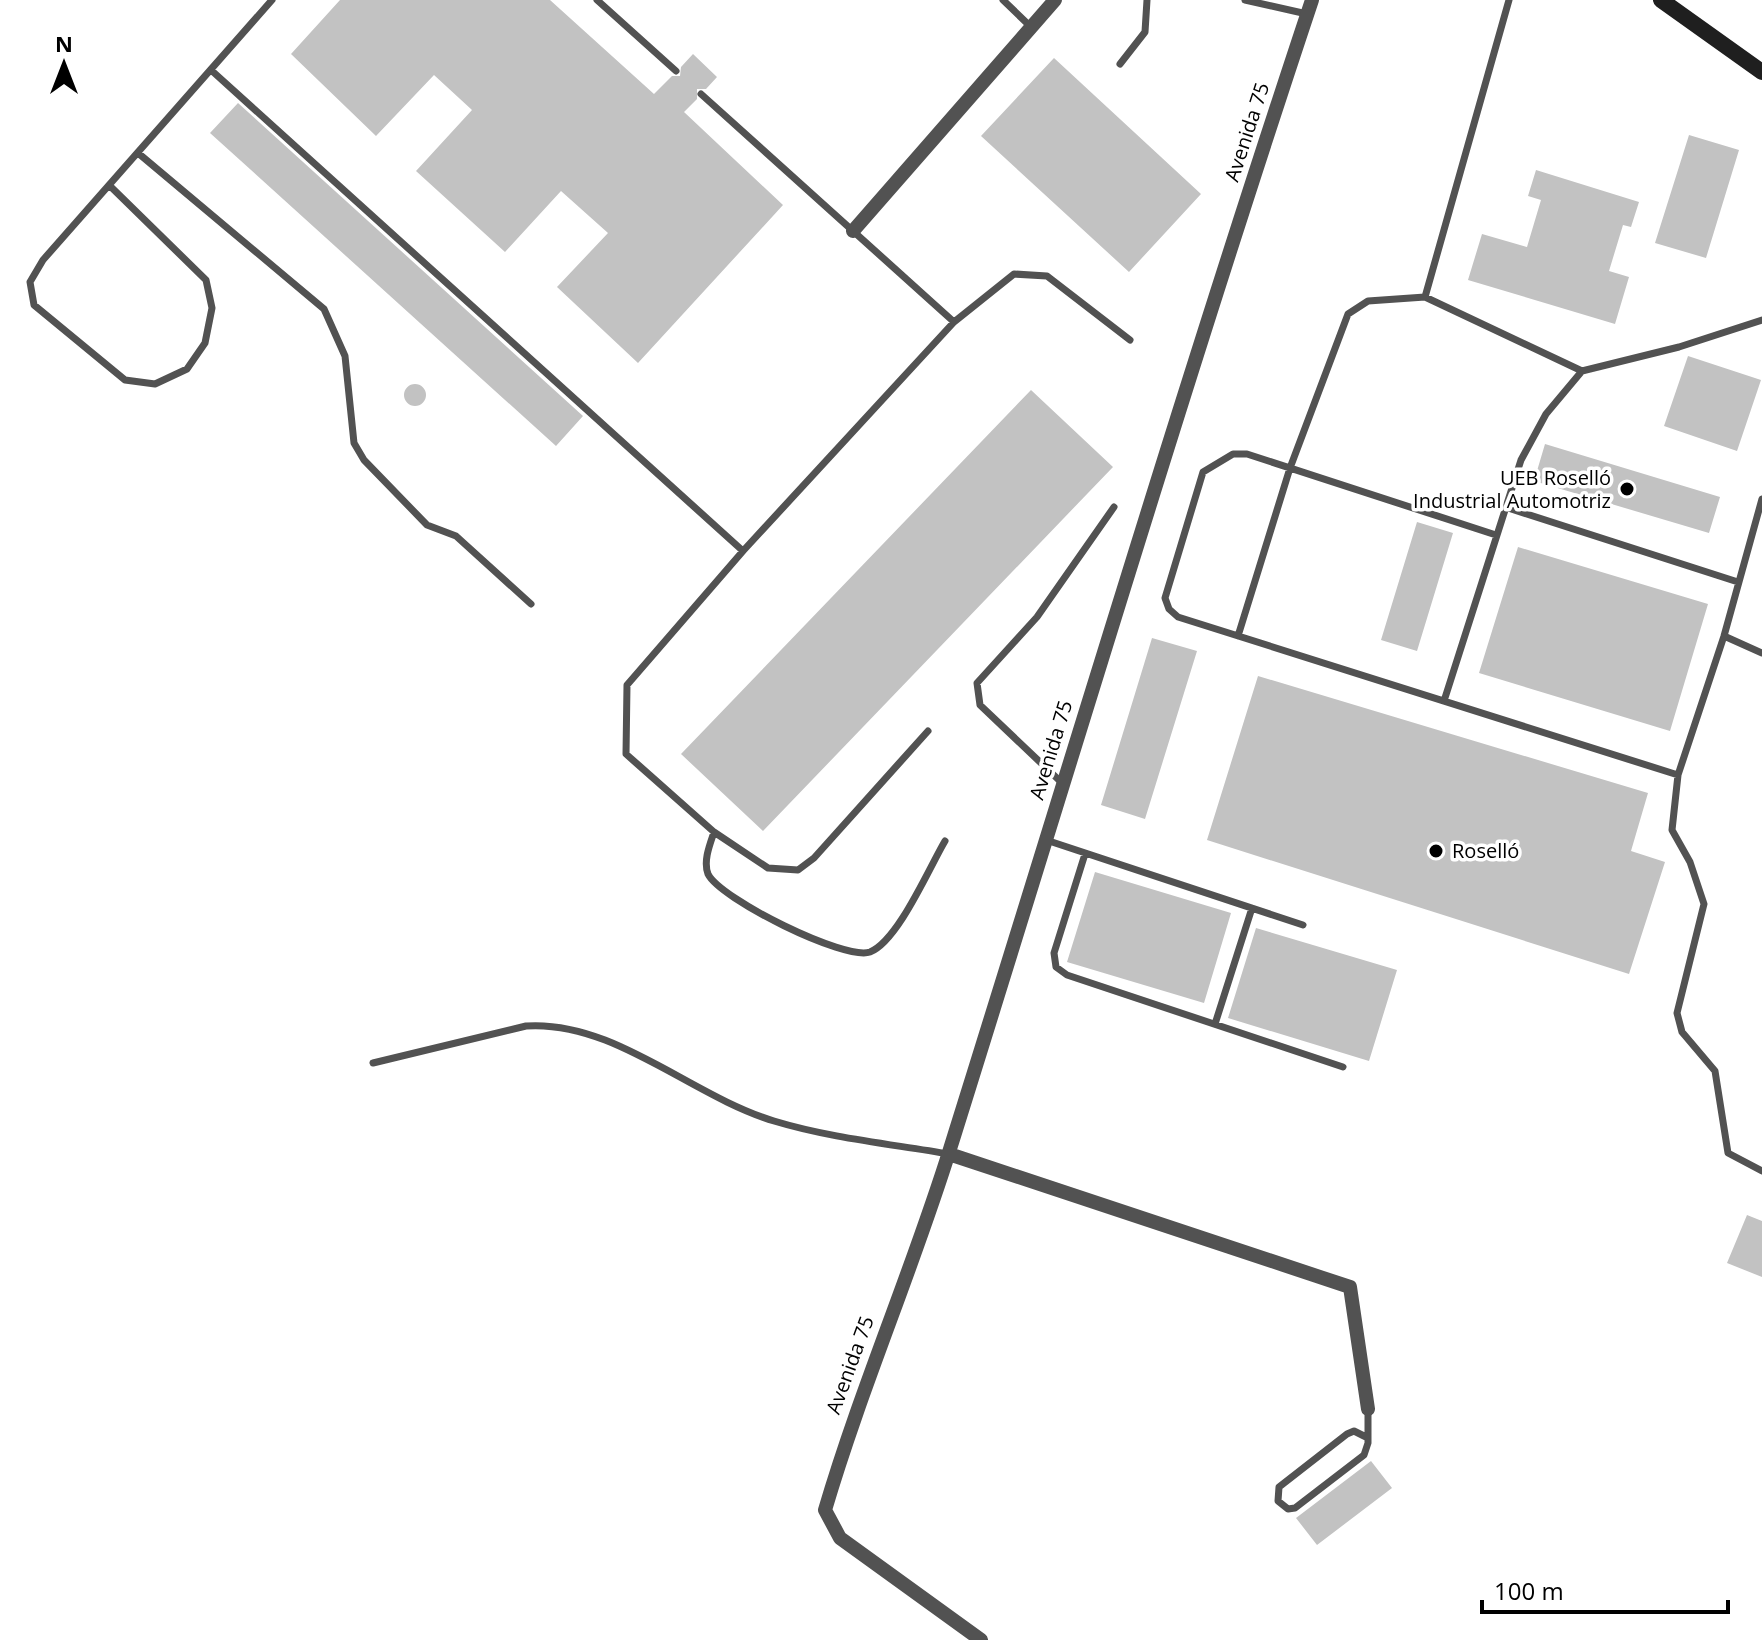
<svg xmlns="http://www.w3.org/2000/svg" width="1762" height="1640" font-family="'Open Sans',sans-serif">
	<rect width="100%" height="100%" fill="#fff"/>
	<path fill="#c2c2c2" d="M 340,0 L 550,0 L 654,94 L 672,76 L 680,76 L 681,67 L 693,54 L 717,77 L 706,89 L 697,89 L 697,99 L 684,112 L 783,205 L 638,363 L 557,287 L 608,233 L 561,191 L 505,252 L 416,171 L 472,110 L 434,75 L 376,136 L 291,54 Z
		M 1054,58 L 1201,194 L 1129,272 L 981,136 Z
		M 238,103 L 583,416 L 556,446 L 210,133 Z
		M 1689,135 L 1739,150 L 1706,258 L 1655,243 Z
		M 1536,170 L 1639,202 L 1631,227 L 1623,225 L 1609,271 L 1629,277 L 1615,324 L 1468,280 L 1482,234 L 1527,247 L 1541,200 L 1528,196 Z
		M 1688,356 L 1761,380 L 1737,451 L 1664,426 Z
		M404 395a11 11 0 1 1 22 0a11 11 0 1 1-22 0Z
		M 1031,390 L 1113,467 L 763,831 L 681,754 Z
		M 1545,444 L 1720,497 L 1709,533 L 1534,481 Z
		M 1417,522 L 1453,533 L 1417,651 L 1381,640 Z
		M 1518,547 L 1708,604 L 1670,731 L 1479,673 Z
		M 1152,638 L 1197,651 L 1145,819 L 1101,805 Z
		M 1258,676 L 1648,793 L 1631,851 L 1665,862 L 1629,974 L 1207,840 Z
		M 1095,872 L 1231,913 L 1204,1003 L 1067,962 Z
		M 1256,928 L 1397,970 L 1369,1061 L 1228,1018 Z
		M 1747,1215 L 1762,1221 L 1762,1277 L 1727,1263 Z
		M 1371,1461 L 1392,1488 L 1317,1545 L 1296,1518 Z"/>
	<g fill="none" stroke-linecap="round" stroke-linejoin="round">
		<path stroke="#525252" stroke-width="7" d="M 597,0 L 676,71
			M 1003,0 L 1031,27
			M 1245,0 L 1307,14
			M 1120,64 L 1145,32 L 1147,0
			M 211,70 L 743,551 L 954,322 L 701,94
			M 138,153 L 324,309 L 345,356 L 354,443 L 364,460 L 427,525 L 456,536 L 531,604
			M 109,185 L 206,280 L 212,308 L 205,343 L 187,369 L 155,384 L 125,380 L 34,305 L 30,282 L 43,260 L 272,0
			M 1425,297 L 1509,0
			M 954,322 L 1014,274 L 1047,276 L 1130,340
			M 1762,499 L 1724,636 L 1678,775 L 1672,830 L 1690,862 L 1704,904 L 1677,1013 L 1682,1032 L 1715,1071 L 1728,1153 L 1762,1171
			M 1505,507 L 1738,582
			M 1496,535 L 1247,454 L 1233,454 L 1203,472 L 1165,598 L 1169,609 L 1178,617 L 1678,775
			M 743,551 L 627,685 L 626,754 L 714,832 L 768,868 L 798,870 L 814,858 L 928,731
			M 1238,636 L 1290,468 L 1348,314 L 1368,301 L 1425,297 L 1582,371
			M 1724,636 L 1762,653
			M 1444,701 L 1521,460 L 1546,414 L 1582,371 L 1679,347 L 1762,320
			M 1061,782 L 980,705 L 977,683 L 1037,617 L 1114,507
			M 714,832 C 710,844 703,861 708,874 C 720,899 845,961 870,952 C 898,941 929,868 945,841
			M 1046,840 L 1303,925
			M 1085,854 L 1054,953 L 1056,967 L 1067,975 L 1343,1067
			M 1215,1024 L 1252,908
			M 373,1063 L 526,1026 C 614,1020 691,1096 774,1121 C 830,1138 891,1144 949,1154
			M 1366,1437 L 1354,1431 L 1347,1434 L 1279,1487 L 1278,1501 L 1288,1509 L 1295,1508 L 1364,1455 L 1368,1443 L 1368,1409"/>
		<path stroke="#525252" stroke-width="14" d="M 853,231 L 1055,0
			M 949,1154 L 1350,1287 L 1368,1409
			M 981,1640 L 840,1538 L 825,1510 C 861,1388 912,1271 950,1149 C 1070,766 1185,381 1312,0"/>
		<path stroke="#1f1f1f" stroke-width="16" d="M 1661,0 L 1762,72"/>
	</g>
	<g fill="#000" stroke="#fff" stroke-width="3">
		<circle cx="1627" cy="489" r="8"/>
		<circle cx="1436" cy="851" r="8"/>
	</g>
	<g text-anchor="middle" stroke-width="7" stroke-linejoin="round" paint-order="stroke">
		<g font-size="20" fill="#000" stroke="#fff">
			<text transform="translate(1247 132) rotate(-72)" y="7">Avenida 75</text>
			<text transform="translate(1051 750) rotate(-73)" y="7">Avenida 75</text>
			<text transform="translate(850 1365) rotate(-70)" y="7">Avenida 75</text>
		</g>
		<g font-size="20" fill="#000" stroke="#fff" text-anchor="end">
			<text x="1611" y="485">UEB Roselló<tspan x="1611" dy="23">Industrial Automotriz</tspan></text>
			<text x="1452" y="858" text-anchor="start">Roselló</text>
		</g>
	</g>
	<g transform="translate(64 64)" stroke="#ffffff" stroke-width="6" paint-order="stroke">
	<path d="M0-6L14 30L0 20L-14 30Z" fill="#000000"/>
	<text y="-12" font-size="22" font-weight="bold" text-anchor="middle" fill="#000000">N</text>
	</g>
	<path d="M1482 1600v12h246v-12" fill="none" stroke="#000000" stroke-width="4"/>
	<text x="1494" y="1600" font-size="24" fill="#000000" stroke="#ffffff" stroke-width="6" paint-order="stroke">100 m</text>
</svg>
